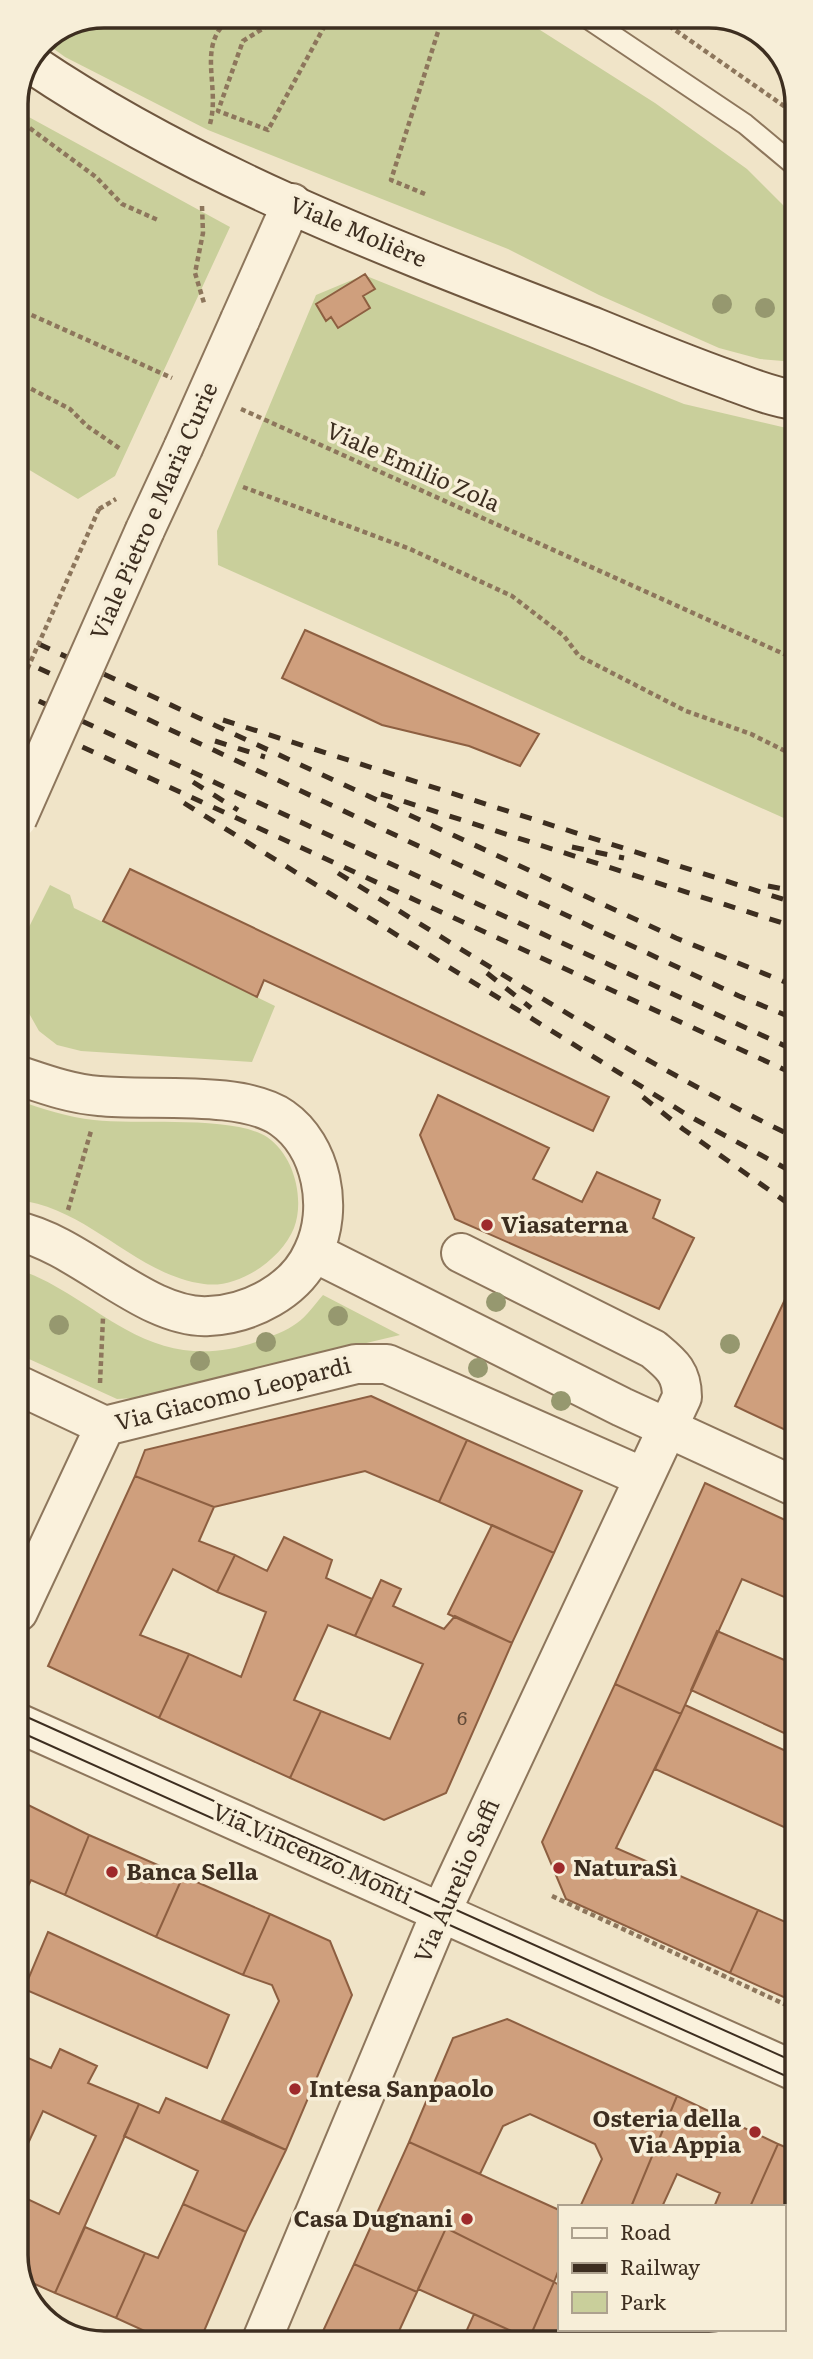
<svg xmlns="http://www.w3.org/2000/svg" width="813" height="2359" font-family="Literata,serif">
	<rect width="100%" height="100%" fill="#f0e4c8"/>
	<path fill="#c9cf9b" d="M 104,16 L 518,16 L 655,103 L 747,169 L 794,216 L 795,362 L 760,359 L 719,348 L 599,295 L 508,249 L 208,130 L 65,57 L 43,41 Z
		M 16,110 L 230,227 L 115,476 L 78,499 L 16,462 Z
		M 364,275 L 684,404 L 795,430 L 795,823 L 218,565 L 217,531 L 316,295 Z
		M 50,885 L 70,895 L 74,908 L 275,1006 L 252,1062 L 81,1051 L 57,1045 L 39,1031 L 17,992 L 18,949 Z
		M 17,1100 C 42,1109 68,1117 94,1120 C 138,1125 233,1115 267,1137 C 294,1155 305,1199 294,1228 C 281,1260 238,1289 204,1284 C 135,1275 88,1207 17,1200 Z
		M 17,1269 C 57,1282 89,1309 125,1329 C 169,1354 211,1358 259,1341 C 271,1336 287,1331 297,1323 C 307,1316 315,1304 323,1295 L 400,1335 L 135,1398 L 117,1399 L 18,1354 Z"/>
	<path fill="#cf9f7d" stroke="#8d5f41" stroke-width="2" d="M 365,274 L 375,289 L 363,296 L 370,308 L 338,328 L 331,317 L 326,321 L 316,304 Z
		M 305,630 L 402,673 L 539,734 L 520,766 L 469,746 L 382,725 L 282,678 Z
		M 130,869 L 609,1097 L 593,1131 L 264,980 L 257,997 L 103,921 Z
		M 438,1095 L 549,1148 L 533,1179 L 582,1202 L 597,1172 L 660,1200 L 653,1218 L 694,1238 L 659,1309 L 455,1219 L 420,1135 Z
		M 796,1276 L 796,1435 L 735,1406 Z
		M 371,1396 L 467,1440 L 439,1502 L 365,1471 L 214,1507 L 135,1476 L 145,1450 Z
		M 467,1440 L 582,1491 L 554,1553 L 439,1502 Z
		M 135,1476 L 214,1507 L 199,1541 L 235,1555 L 217,1592 L 173,1569 L 140,1635 L 189,1654 L 159,1718 L 48,1666 Z
		M 705,1483 L 796,1525 L 796,1602 L 742,1579 L 681,1714 L 615,1684 Z
		M 492,1525 L 554,1553 L 512,1643 L 448,1614 Z
		M 284,1537 L 332,1560 L 326,1578 L 372,1599 L 355,1636 L 328,1625 L 294,1700 L 321,1711 L 290,1778 L 159,1718 L 189,1654 L 241,1677 L 266,1612 L 217,1592 L 235,1555 L 267,1571 Z
		M 381,1580 L 401,1589 L 393,1606 L 444,1629 L 455,1616 L 512,1643 L 446,1793 L 384,1820 L 290,1778 L 321,1711 L 390,1739 L 423,1664 L 355,1636 Z
		M 717,1631 L 796,1665 L 797,1739 L 691,1690 Z
		M 615,1684 L 681,1714 L 616,1848 L 758,1910 L 730,1973 L 566,1899 L 542,1842 Z
		M 685,1705 L 797,1756 L 795,1832 L 655,1769 Z
		M 18,1800 L 89,1835 L 65,1895 L 31,1880 L 18,1907 Z
		M 797,1828 L 797,1857 L 786,1852 Z
		M 89,1835 L 183,1876 L 156,1937 L 65,1895 Z
		M 183,1876 L 270,1914 L 243,1975 L 156,1937 Z
		M 758,1910 L 797,1927 L 797,2003 L 730,1973 Z
		M 270,1914 L 330,1941 L 352,1995 L 286,2150 L 222,2120 L 279,2001 L 272,1985 L 243,1975 Z
		M 48,1932 L 229,2015 L 207,2068 L 24,1989 Z
		M 507,2019 L 677,2096 L 631,2207 L 580,2207 L 602,2159 L 595,2144 L 530,2114 L 503,2126 L 480,2174 L 409,2142 L 453,2038 Z
		M 60,2049 L 97,2066 L 88,2083 L 139,2104 L 55,2293 L 19,2277 L 19,2195 L 59,2214 L 96,2136 L 43,2111 L 19,2163 L 19,2054 L 51,2068 Z
		M 677,2096 L 778,2144 L 750,2207 L 714,2207 L 720,2193 L 677,2174 L 662,2207 L 631,2207 Z
		M 166,2098 L 286,2150 L 246,2232 L 183,2204 L 198,2171 L 124,2136 L 139,2104 L 159,2113 Z
		M 409,2142 L 559,2210 L 559,2269 L 554,2282 L 446,2228 L 417,2292 L 354,2264 Z
		M 778,2144 L 797,2152 L 797,2224 L 788,2219 L 783,2228 L 783,2207 L 750,2207 Z
		M 183,2204 L 246,2232 L 199,2343 L 171,2343 L 116,2318 L 145,2253 L 158,2258 Z
		M 85,2227 L 145,2253 L 116,2318 L 55,2293 Z
		M 446,2228 L 554,2282 L 529,2339 L 418,2289 Z
		M 354,2264 L 417,2292 L 394,2342 L 318,2342 Z
		M 783,2277 L 789,2279 L 783,2296 Z
		M 554,2282 L 559,2285 L 559,2329 L 603,2329 L 597,2341 L 529,2339 Z
		M 474,2314 L 529,2339 L 535,2341 L 462,2341 Z
		M 669,2329 L 696,2329 L 692,2339 Z"/>
	<g fill="none" stroke-linecap="round" stroke-linejoin="round">
		<g stroke="#8d765c" stroke-width="23">
			<path id="lane" d="M 584,16 L 745,124 L 794,165"/>
		</g>
		<g stroke="#8d765c" stroke-width="42">
			<path id="street" d="M 240,320 L 292,203
				M 145,530 L 183,448
				M 17,1075 C 44,1084 71,1094 99,1096 C 148,1101 243,1090 282,1118 C 322,1146 334,1209 313,1252 C 296,1291 250,1314 209,1316 C 147,1320 81,1245 17,1231
				M 313,1252 L 622,1407 L 796,1487
				M 18,1385 L 105,1426 L 356,1364 L 387,1364 L 643,1477
				M 18,1612 L 105,1426
				M 18,1723 L 797,2072
				M 261,2342 L 441,1912 L 682,1397 C 682,1372 671,1364 653,1349 L 461,1253"/>
		</g>
		<g stroke="#6f573f" stroke-width="42">
			<path id="secondary" d="M 32,64 C 204,180 403,253 596,328 C 640,346 684,364 729,380 C 751,388 772,397 795,400"/>
		</g>
		<path stroke="#8d765c" stroke-width="4.5" stroke-dasharray="5 3.5" stroke-linecap="butt" d="M 283,16 L 243,41 L 218,111 L 268,130 L 330,16
			M 655,16 L 794,113
			M 16,118 L 96,177 L 122,204 L 160,221
			M 210,124 C 221,84 194,44 233,16
			M 425,194 L 391,180 L 443,16
			M 202,206 L 203,233 L 195,273 L 204,303
			M 16,308 L 172,378
			M 16,381 L 70,409 L 87,426 L 122,450
			M 241,409 L 795,659
			M 243,487 L 410,549 L 512,596 L 564,636 L 579,656 L 686,711 L 751,734 L 795,756
			M 99,509 L 116,499
			M 68,1210 L 91,1131
			M 100,1383 L 103,1318
			M 552,1896 L 797,2010"/>
		<use href="#lane" stroke="#faf1dc" stroke-width="19"/>
		<use href="#street" stroke="#faf1dc" stroke-width="38"/>
		<use href="#secondary" stroke="#faf1dc" stroke-width="38"/>
		<path stroke="#3d2e20" stroke-width="2" d="M 18,1713 L 797,2063
			M 18,1731 L 797,2081"/>
		<path stroke="#3d2e20" stroke-width="5" stroke-dasharray="12 12" stroke-linecap="butt" d="M 17,634 L 676,938 L 795,986
			M 17,658 L 739,996 L 795,1019
			M 17,691 L 796,1051
			M 17,717 L 796,1075
			M 223,720 L 795,903
			M 215,741 L 265,757
			M 193,782 L 238,810
			M 381,794 L 795,927
			M 184,803 L 689,1116 L 796,1174
			M 572,847 L 624,858
			M 338,873 C 488,966 638,1061 796,1138
			M 768,886 L 795,891
			M 487,973 L 531,1008
			M 643,1097 L 683,1129 L 796,1209"/>
		<g stroke="#8d765c" stroke-width="42" stroke-linecap="butt">
			<path id="street-bridge" d="M 183,448 L 240,320
				M 17,819 L 145,530"/>
		</g>
		<path stroke="#8d765c" stroke-width="4.5" stroke-dasharray="5 3.5" stroke-linecap="butt" d="M 17,692 L 99,509"/>
		<use href="#street-bridge" stroke="#faf1dc" stroke-width="38"/>
	</g>
	<g fill="#96986f">
		<circle cx="722" cy="304" r="10"/>
		<circle cx="765" cy="308" r="10"/>
		<circle cx="496" cy="1302" r="10"/>
		<circle cx="338" cy="1316" r="10"/>
		<circle cx="59" cy="1325" r="10"/>
		<circle cx="266" cy="1342" r="10"/>
		<circle cx="730" cy="1344" r="10"/>
		<circle cx="200" cy="1361" r="10"/>
		<circle cx="478" cy="1368" r="10"/>
		<circle cx="561" cy="1401" r="10"/>
	</g>
	<g fill="#9e2a2b" stroke="#f7eed8" stroke-width="2.5">
		<circle cx="487" cy="1225" r="7"/>
		<circle cx="559" cy="1868" r="7"/>
		<circle cx="112" cy="1872" r="7"/>
		<circle cx="295" cy="2089" r="7"/>
		<circle cx="755" cy="2132" r="7"/>
		<circle cx="467" cy="2219" r="7"/>
	</g>
	<g text-anchor="middle" stroke-width="7" stroke-linejoin="round" paint-order="stroke">
		<g font-size="19" fill="#624a37">
			<text x="462" y="1725">6</text>
		</g>
		<g font-size="23" fill="#3d2e20" stroke="#f7eed8">
			<text transform="translate(358 232) rotate(23)" y="8">Viale Molière</text>
			<text transform="translate(413 467) rotate(24)" y="8">Viale Emilio Zola</text>
			<text transform="translate(154 511) rotate(-66)" y="8">Viale Pietro e Maria Curie</text>
			<text transform="translate(233 1394) rotate(-14)" y="8">Via Giacomo Leopardi</text>
			<text transform="translate(312 1854) rotate(24)" y="8">Via Vincenzo Monti</text>
			<text transform="translate(457 1881) rotate(-66)" y="8">Via Aurelio Saffi</text>
		</g>
		<g font-size="23" font-weight="bold" fill="#3d2e20" stroke="#f7eed8" text-anchor="start">
			<text x="501" y="1233">Viasaterna</text>
			<text x="573" y="1876">NaturaSì</text>
			<text x="126" y="1880">Banca Sella</text>
			<text x="309" y="2097">Intesa Sanpaolo</text>
			<text x="741" y="2127" text-anchor="end">Osteria della<tspan x="741" dy="26">Via Appia</tspan></text>
			<text x="453" y="2227" text-anchor="end">Casa Dugnani</text>
		</g>
	</g>
	<path d="M0 0H813V2359H0ZM104 28H709A76 76 0 0 1 785 104V2255A76 76 0 0 1 709 2331H104A76 76 0 0 1 28 2255V104A76 76 0 0 1 104 28Z" fill="#f7eed8" fill-rule="evenodd"/>
	<path fill="none" stroke="#3d2e20" stroke-width="3.5" d="M104 28H709A76 76 0 0 1 785 104V2255A76 76 0 0 1 709 2331H104A76 76 0 0 1 28 2255V104A76 76 0 0 1 104 28Z"/>
	<rect x="558" y="2205" width="228" height="126" fill="#f7eed8" stroke="#ada18e" stroke-width="2"/>
	<rect x="572" y="2228" width="35" height="10" fill="#faf1dc" stroke="#ada18e" stroke-width="2"/>
	<text x="620" y="2240" font-size="21" fill="#3d2e20">Road</text>
	<rect x="572" y="2263" width="35" height="10" fill="#3d2e20" stroke="#ada18e" stroke-width="2"/>
	<text x="620" y="2275" font-size="21" fill="#3d2e20">Railway</text>
	<rect x="572" y="2292" width="35" height="21" fill="#c9cf9b" stroke="#ada18e" stroke-width="2"/>
	<text x="620" y="2310" font-size="21" fill="#3d2e20">Park</text>
</svg>
